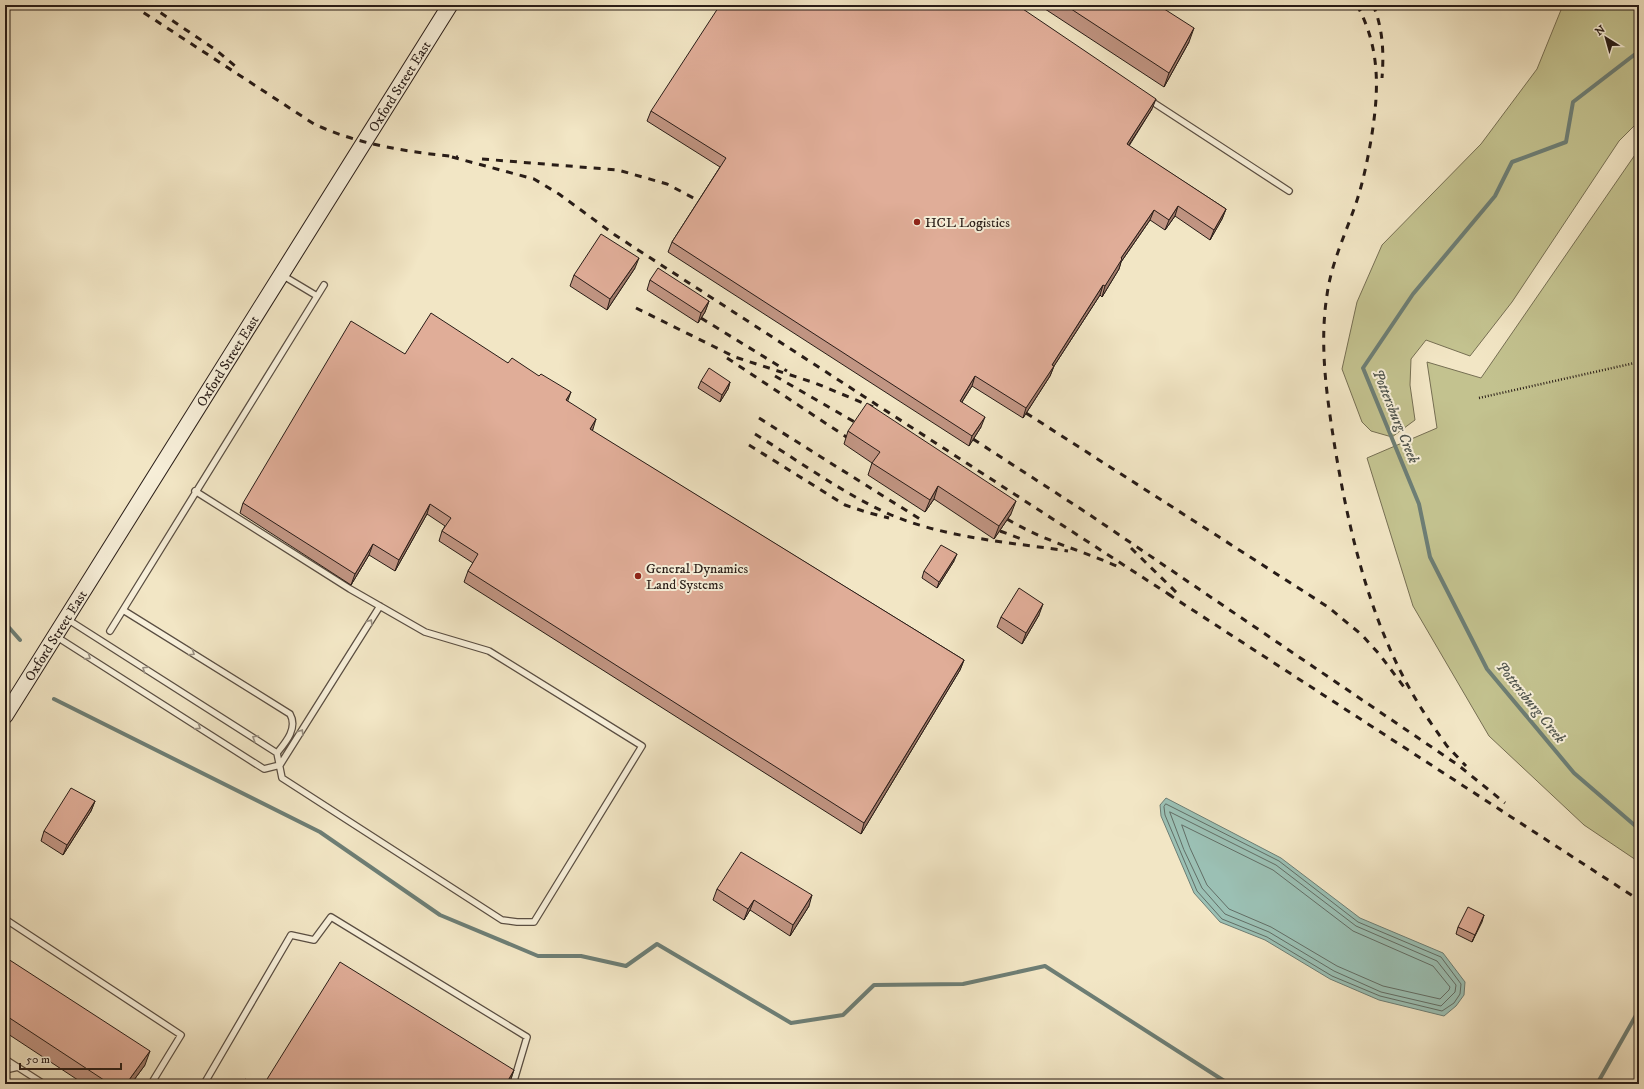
<svg xmlns="http://www.w3.org/2000/svg" width="1644" height="1089" font-family="'IM FELL DW Pica',serif">
	<rect width="100%" height="100%" fill="#f2e6c5"/>
	<filter id="stains"><feTurbulence type="fractalNoise" baseFrequency=".005" numOctaves="4"/><feColorMatrix values="0 0 0 0 .2 0 0 0 0 .09 0 0 0 0 .02 0 0 0 .5 -.17"/></filter>
	<radialGradient id="worn" r=".72"><stop offset=".6" stop-color="#630" stop-opacity="0"/><stop offset="1" stop-color="#630" stop-opacity=".3"/></radialGradient>
	<path fill="#c3c28f" stroke="#766f53" d="M 1563,5 L 1639,5 L 1639,121 L 1619,141 L 1512,302 L 1470,356 L 1426,340 L 1411,359 L 1410,385 L 1415,420 L 1392,437 L 1371,431 L 1362,422 L 1342,369 L 1357,302 L 1382,245 L 1481,144 L 1537,69 Z
		M 1639,149 L 1639,862 L 1584,825 L 1489,736 L 1413,606 L 1367,458 L 1437,428 L 1427,362 L 1481,378 Z"/>
	<path fill="#9bc0b4" stroke="#6d7e75" d="M 1166,798 L 1281,858 L 1360,918 L 1443,953 L 1465,982 L 1464,995 L 1456,1006 L 1444,1016 L 1379,1000 L 1330,979 L 1265,940 L 1220,922 L 1194,893 L 1161,816 L 1160,805 Z"/>
	<g fill="none" stroke-linecap="round" stroke-linejoin="round">
		<path stroke="#626e66" stroke-width="1" d="M 1166,804 L 1279,861 L 1358,922 L 1441,957 L 1461,984 L 1460,994 L 1454,1003 L 1442,1011 L 1380,996 L 1332,976 L 1267,937 L 1222,919 L 1197,891 L 1165,815 L 1164,807 Z
			M 1170,812 L 1276,865 L 1356,926 L 1437,961 L 1456,985 L 1455,992 L 1441,1006 L 1381,992 L 1334,971 L 1269,932 L 1225,914 L 1202,888 L 1184,850 Z
			M 1182,825 L 1273,870 L 1353,931 L 1433,966 L 1450,987 L 1449,990 L 1440,999 L 1383,986 L 1337,966 L 1271,927 L 1229,909 L 1207,885 L 1190,848 Z"/>
		<path stroke="#6d7e75" stroke-width="4" d="M 1639,54 L 1634,55 L 1573,102 L 1566,142 L 1512,162 L 1495,196 L 1413,294 L 1363,368 L 1419,504 L 1430,557 L 1487,669 L 1574,773 L 1639,829
			M 5,623 L 20,640
			M 54,699 L 320,832 L 440,915 L 538,956 L 581,956 L 626,966 L 657,944 L 791,1023 L 843,1015 L 874,985 L 963,984 L 1045,966 L 1229,1084
			M 1597,1084 L 1639,1010"/>
		<g stroke="#5a4e42" stroke-width="8">
			<path id="service" d="M 1148,99 L 1289,191
				M 282,275 L 317,296
				M 123,610 L 290,714 C 298,728 286,742 277,753
				M 67,619 L 277,753 L 282,778 L 502,920 L 517,922 L 534,922 L 642,746 L 489,651 L 425,632 L 350,589 L 195,491
				M 110,631 L 324,285
				M 57,637 L 264,769 L 280,765 L 380,606
				M 5,919 L 181,1035 L 151,1084
				M 5,1059 L 44,1084
				M 5,1070 L 18,1067
				M 204,1084 L 291,935 L 314,940 L 331,917 L 527,1037 L 513,1084"/>
		</g>
		<g stroke="#281c17" stroke-width="17">
			<g id="secondary">
				<path id="s1" d="M 5,716 L 450,5"/>
			</g>
		</g>
		<path stroke="#281c17" stroke-width="2.5" stroke-dasharray="1 2" stroke-linecap="butt" d="M 1479,398 L 1639,362"/>
		<use href="#service" stroke="#f7efd9" stroke-width="5.5"/>
		<use href="#secondary" stroke="#f7efd9" stroke-width="15"/>
		<path stroke="#281c17" stroke-width="3" stroke-dasharray="7 7" stroke-linecap="butt" d="M 132,5 L 314,124 C 359,145 409,152 458,157
			M 149,5 L 216,50 L 240,70
			M 1357,5 C 1381,49 1379,92 1371,140 C 1367,163 1362,187 1354,209 C 1344,237 1331,265 1327,295 C 1319,346 1327,398 1335,448 C 1351,543 1375,642 1431,723
			M 1373,5 C 1383,28 1384,53 1382,78
			M 452,157 L 534,179 L 559,194 L 615,235 L 1173,597
			M 482,159 L 618,170 L 667,184 L 701,202
			M 636,308 L 735,357 L 815,383 L 873,407
			M 701,318 L 787,371
			M 727,358 L 848,438
			M 775,376 L 858,424
			M 1026,413 L 1328,607 L 1362,635 L 1380,655 L 1404,687
			M 759,418 L 923,521
			M 755,434 C 799,461 842,493 889,514 C 945,538 1008,542 1068,551
			M 973,439 L 1087,513 L 1458,765 L 1505,803
			M 749,445 L 845,505 L 866,512 L 889,518
			M 1007,519 C 1043,541 1084,551 1121,568
			M 1000,531 L 1024,540
			M 1131,548 L 1181,597
			M 1168,594 L 1639,900
			M 1428,719 L 1447,746 L 1466,766"/>
	</g>
	<path fill="#c19583" stroke="#281c17" d="M 1043,5 L 1158,5 L 1189,42 L 1164,87 L 1042,7 Z
		M 1152,109 L 1129,146 L 1226,209 L 1222,219 L 1210,240 L 1175,216 L 1165,230 L 1150,220 L 1121,262 L 1119,269 L 1102,297 L 1100,295 L 1054,366 L 1050,376 L 1023,418 L 972,386 L 962,402 L 981,427 L 969,446 L 668,252 L 672,242 L 720,167 L 647,121 L 651,111 Z
		M 635,268 L 607,310 L 570,286 L 574,275 Z
		M 650,280 L 709,301 L 705,312 L 698,323 L 647,290 Z
		M 405,354 L 508,363 L 568,401 L 593,429 L 592,431 L 964,660 L 960,670 L 861,834 L 464,582 L 468,571 L 473,563 L 439,541 L 442,531 L 445,526 L 427,514 L 395,571 L 369,555 L 351,585 L 240,513 L 243,503 Z
		M 701,381 L 730,382 L 728,389 L 720,402 L 698,388 Z
		M 848,431 L 1011,514 L 994,539 L 934,499 L 925,512 L 868,475 L 872,463 L 844,444 Z
		M 954,561 L 937,588 L 922,578 L 924,571 Z
		M 1039,615 L 1022,644 L 997,627 L 1001,617 Z
		M 95,801 L 91,811 L 63,855 L 41,841 L 44,831 Z
		M 717,889 L 809,906 L 790,936 L 750,910 L 744,920 L 713,900 Z
		M 1484,915 L 1472,942 L 1456,934 L 1458,927 Z
		M 5,957 L 145,1065 L 131,1084 L 84,1084 L 5,1032 Z"/>
	<path fill="#9d796a" stroke="#281c17" d="M 1194,28 L 1189,42 L 1164,87 L 1169,73 Z
		M 1156,99 L 1152,109 L 1123,154 L 1127,144 Z
		M 1178,206 L 1175,216 L 1165,230 L 1169,220 Z
		M 1226,209 L 1222,219 L 1210,240 L 1214,230 Z
		M 1154,210 L 1150,220 L 1121,262 L 1119,269 L 1102,297 L 1105,286 L 1121,258 Z
		M 639,258 L 635,268 L 607,310 L 610,299 Z
		M 1103,285 L 1100,295 L 1054,366 L 1050,376 L 1023,418 L 1026,408 L 1052,365 Z
		M 709,301 L 705,312 L 698,323 L 701,313 Z
		M 975,376 L 972,386 L 956,411 L 960,401 Z
		M 730,382 L 728,389 L 720,402 L 722,395 Z
		M 571,392 L 567,403 L 566,400 Z
		M 985,417 L 981,427 L 969,446 L 972,436 Z
		M 596,419 L 593,429 L 586,440 L 590,429 Z
		M 938,486 L 934,499 L 925,512 L 930,500 Z
		M 1016,501 L 1011,514 L 994,539 L 999,526 Z
		M 430,504 L 427,514 L 395,571 L 399,560 Z
		M 373,544 L 369,555 L 351,585 L 355,574 Z
		M 957,554 L 954,561 L 937,588 L 939,582 Z
		M 1043,604 L 1039,615 L 1022,644 L 1026,633 Z
		M 964,660 L 960,670 L 861,834 L 864,823 Z
		M 95,801 L 91,811 L 63,855 L 67,845 Z
		M 812,895 L 809,906 L 790,936 L 793,925 Z
		M 754,900 L 750,910 L 744,920 L 748,909 Z
		M 1484,915 L 1482,922 L 1472,942 L 1475,935 Z
		M 150,1051 L 145,1065 L 131,1084 L 126,1084 Z
		M 514,1070 L 509,1084 L 506,1084 Z"/>
	<path fill="#e0ad98" stroke="#281c17" d="M 720,5 L 1017,5 L 1156,99 L 1127,144 L 1226,209 L 1214,230 L 1178,206 L 1169,220 L 1154,210 L 1121,258 L 1122,259 L 1105,286 L 1103,285 L 1052,365 L 1054,366 L 1026,408 L 975,376 L 960,401 L 985,417 L 972,436 L 672,242 L 726,158 L 651,111 Z
		M 1065,5 L 1158,5 L 1194,28 L 1169,73 Z
		M 601,234 L 639,258 L 610,299 L 574,275 Z
		M 658,268 L 709,301 L 701,313 L 650,280 Z
		M 431,313 L 508,363 L 512,358 L 539,376 L 541,374 L 571,392 L 566,400 L 596,419 L 590,429 L 964,660 L 864,823 L 468,571 L 478,554 L 442,531 L 451,518 L 430,504 L 399,560 L 373,544 L 355,574 L 243,503 L 351,321 L 405,354 Z
		M 709,368 L 730,382 L 722,395 L 701,381 Z
		M 867,403 L 1016,501 L 999,526 L 938,486 L 930,500 L 872,463 L 880,452 L 848,431 Z
		M 941,545 L 957,554 L 939,582 L 924,571 Z
		M 1019,588 L 1043,604 L 1026,633 L 1001,617 Z
		M 71,788 L 95,801 L 67,845 L 44,831 Z
		M 741,852 L 812,895 L 793,925 L 754,900 L 748,909 L 717,889 Z
		M 1468,907 L 1484,915 L 1475,935 L 1458,927 Z
		M 5,957 L 150,1051 L 126,1084 L 110,1084 L 5,1015 Z
		M 340,962 L 514,1070 L 506,1084 L 264,1084 Z
		M 245,1079 L 254,1084 L 242,1084 Z
		M 20,1081 L 24,1084 L 8,1084 Z"/>
	<defs><path id="oneway-chevron" d="M-2-3.5L2.5 0L-2 3.5" fill="none" stroke-width="1.6" stroke-linecap="round" stroke-linejoin="round"/></defs>
	<g stroke="#9a9082">
		<use href="#oneway-chevron" transform="translate(370 622) rotate(-58)"/>
		<use href="#oneway-chevron" transform="translate(192 653) rotate(32)"/>
		<use href="#oneway-chevron" transform="translate(88 657) rotate(33)"/>
		<use href="#oneway-chevron" transform="translate(145 669) rotate(-148)"/>
		<use href="#oneway-chevron" transform="translate(198 727) rotate(33)"/>
		<use href="#oneway-chevron" transform="translate(301 732) rotate(-58)"/>
		<use href="#oneway-chevron" transform="translate(255 738) rotate(-148)"/>
	</g>
	<g fill="#8f2418" stroke="#f7efd9" stroke-width="1.5">
		<circle cx="917" cy="222" r="4"/>
		<circle cx="638" cy="576" r="4"/>
	</g>
	<g text-anchor="middle" stroke-width="4" stroke-linejoin="round" paint-order="stroke">
		<g font-size="14" fill="#281c17" stroke="#f7efd9">
			<text dy="5" stroke="none"><textPath href="#s1" startOffset="743">Oxford Street East</textPath></text>
			<text dy="5" stroke="none"><textPath href="#s1" startOffset="419">Oxford Street East</textPath></text>
			<text dy="5" stroke="none"><textPath href="#s1" startOffset="95">Oxford Street East</textPath></text>
		</g>
		<g font-size="14" fill="#281c17" stroke="#f7efd9" text-anchor="start">
			<text x="925" y="227">HCL Logistics</text>
			<text x="646" y="573">General Dynamics<tspan x="646" dy="16">Land Systems</tspan></text>
		</g>
		<g font-size="15" font-style="italic" fill="#50554e" stroke="#f7efd9">
			<text transform="translate(1396 416) rotate(68)" y="5">Pottersburg Creek</text>
			<text transform="translate(1531 702) rotate(51)" y="5">Pottersburg Creek</text>
		</g>
	</g>
	<rect width="1644" height="1089" fill="none" stroke="#f2e6c5" stroke-width="20"/>
	<rect x="6" y="6" width="1632" height="1077" fill="none" stroke="#281c17" stroke-width="2"/>
	<rect x="10" y="10" width="1624" height="1069" fill="none" stroke="#281c17"/>
	<g transform="translate(1606 38) rotate(323)" stroke="#f7efd9" stroke-width="3" paint-order="stroke">
	<path d="M0-3L7 15L0 10L-7 15Z" fill="#281c17"/>
	<text y="-6" font-size="11" font-weight="bold" text-anchor="middle" fill="#281c17">N</text>
	</g>
	<path d="M20 1063v6h101v-6" fill="none" stroke="#281c17" stroke-width="2"/>
	<text x="26" y="1063" font-size="12" fill="#281c17" stroke="#f7efd9" stroke-width="3" paint-order="stroke">50 m</text>
	<rect width="100%" height="100%" filter="url(#stains)"/>
	<rect width="100%" height="100%" fill="url(#worn)"/>
</svg>
